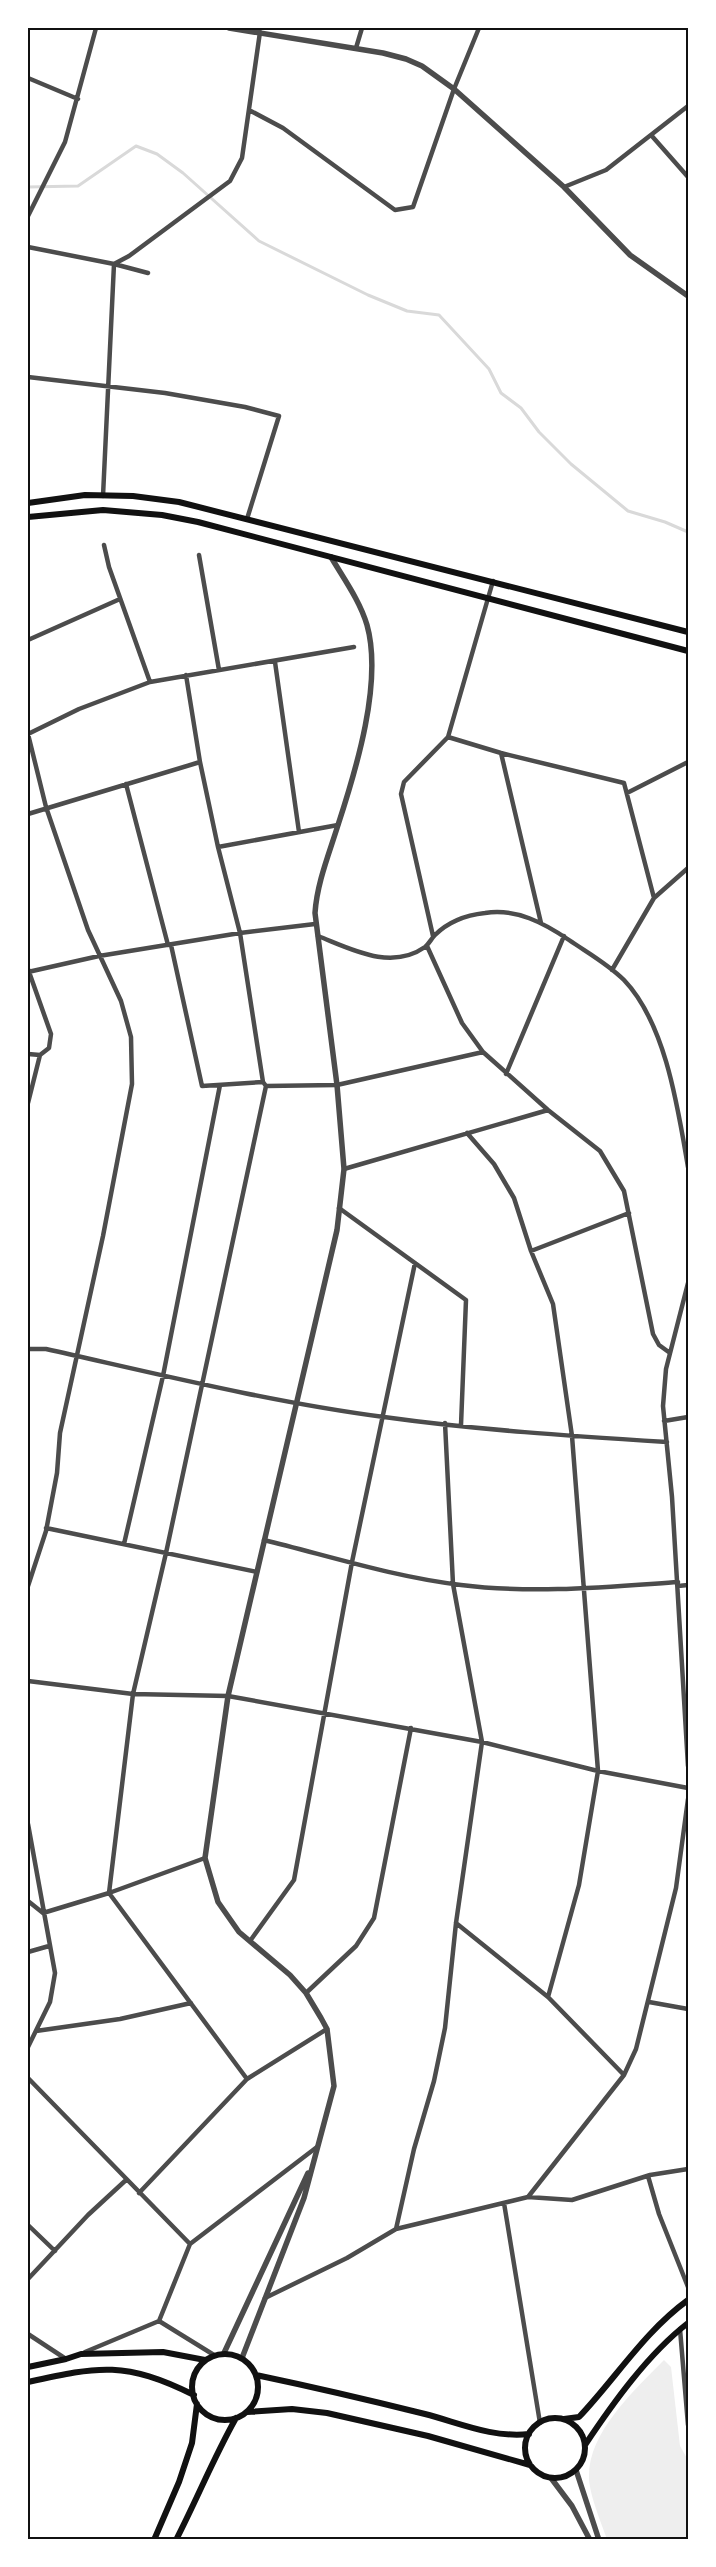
<svg xmlns="http://www.w3.org/2000/svg" width="716" height="2567" font-family="Commissioner,sans-serif">
	<rect width="100%" height="100%" fill="#fff"/>
	<path fill="#eee" d="M 664,2360 L 671,2367 L 680,2446 L 688,2460 L 688,2536 L 679,2540 L 607,2539 C 601,2522 589,2494 589,2477 C 588,2432 635,2390 664,2360 Z"/>
	<g fill="none" stroke-linecap="round" stroke-linejoin="round">
		<path stroke="#d9d9d9" stroke-width="3" d="M 28,187 L 78,186 L 136,146 L 157,154 L 183,173 L 259,241 L 368,295 L 407,311 L 439,315 L 489,369 L 501,393 L 521,408 L 539,432 L 571,464 L 628,511 L 665,522 L 688,532"/>
		<path stroke="#4c4c4c" stroke-width="4.5" d="M 356,48 L 362,28
			M 28,78 L 78,99
			M 249,110 L 283,128 L 395,210 L 413,207 L 454,89 L 479,28
			M 651,135 L 688,177
			M 564,187 L 606,170 L 688,106
			M 28,216 L 65,142 L 96,28
			M 28,247 L 114,264 L 103,496
			M 114,264 L 129,256 L 230,181 L 242,158 L 260,32
			M 114,264 L 148,273
			M 28,377 L 165,393 L 245,407 L 279,416 L 247,519
			M 104,545 L 109,567 L 150,682
			M 199,555 L 219,670
			M 28,640 L 120,599
			M 275,662 L 299,832
			M 186,675 L 200,762 L 218,847 L 240,933 L 263,1082 L 266,1086 L 166,1553 L 133,1694 L 109,1893 L 247,2079
			M 28,734 L 46,807 L 88,930 L 121,1001 L 131,1037 L 132,1084 L 103,1236 L 60,1433 L 57,1473 L 46,1531 L 28,1586
			M 28,734 L 79,709 L 150,682 L 354,647
			M 448,737 L 501,753 L 624,783 L 654,898
			M 501,753 L 541,923
			M 126,784 L 168,945
			M 627,793 L 688,762
			M 28,814 L 200,762
			M 218,847 L 338,825
			M 318,936 C 351,949 391,971 425,947 C 429,944 431,939 435,935 C 448,922 467,915 485,913 C 516,908 544,923 569,940 C 588,953 608,964 624,980 C 666,1024 678,1109 688,1167
			M 433,936 L 401,794 L 404,782 L 448,737 L 493,581
			M 171,945 L 202,1086 L 263,1082
			M 427,946 L 462,1023 L 483,1052 L 548,1110 L 600,1151 L 624,1191 L 653,1334 L 659,1345 L 670,1353
			M 612,970 L 654,898 L 688,868
			M 28,972 L 99,956 L 240,933 L 315,924
			M 28,1054 L 40,1055
			M 506,1074 L 564,936
			M 266,1086 L 337,1085 L 483,1052
			M 28,1103 L 40,1055 L 49,1048 L 51,1034 L 28,969
			M 467,1133 L 494,1164 L 514,1198 L 531,1251 L 553,1304 L 572,1436 L 598,1771 L 579,1885 L 548,1997
			M 344,1169 L 548,1110
			M 339,1208 L 466,1300 L 461,1425
			M 531,1251 L 629,1213
			M 688,1283 L 666,1369 L 663,1406 L 672,1497 L 688,1766
			M 28,1349 L 46,1349 C 158,1374 270,1402 384,1417 C 477,1430 572,1436 667,1442
			M 664,1421 L 688,1417
			M 46,1528 L 257,1572
			M 264,1540 C 329,1556 394,1577 461,1585 C 533,1594 606,1587 678,1582
			M 124,1544 L 163,1376 L 220,1085
			M 678,1586 L 688,1585
			M 28,1681 L 133,1694 L 228,1696 L 482,1742 L 598,1771 L 688,1788
			M 28,1824 L 55,1973 L 50,2002 L 28,2047
			M 28,1901 L 43,1913 L 109,1893 L 205,1858
			M 456,1923 L 548,1997 L 624,2075
			M 250,1941 L 294,1880 L 352,1562 L 415,1263
			M 28,1952 L 49,1946
			M 306,1993 L 356,1946 L 374,1918 L 411,1728
			M 649,2002 L 688,2009
			M 36,2031 L 120,2019 L 191,2003
			M 28,2078 L 190,2244
			M 648,2176 L 659,2214 L 688,2287
			M 139,2193 L 247,2079 L 327,2029
			M 528,2197 L 624,2075 L 636,2049 L 676,1888 L 688,1799
			M 504,2203 L 540,2423
			M 28,2225 L 55,2251
			M 396,2229 L 414,2149 L 434,2081 L 445,2028 L 456,1923 L 482,1742 L 453,1584 L 445,1423
			M 28,2279 L 88,2215 L 126,2180
			M 265,2298 L 347,2258 L 396,2229 L 528,2197 L 572,2200 L 650,2175 L 688,2169
			M 159,2321 L 190,2244 L 317,2147
			M 680,2329 L 688,2425
			M 28,2334 L 66,2359
			M 85,2352 L 159,2321 L 214,2355"/>
		<path stroke="#4c4c4c" stroke-width="5.5" d="M 229,28 L 383,53 L 406,59 L 422,66 L 454,89 L 564,187 L 630,255 L 688,296
			M 224,2353 L 308,2173
			M 242,2358 L 304,2198 L 334,2086 L 327,2029 L 321,2018 L 306,1993 L 290,1975 L 239,1932 L 218,1902 L 205,1858 L 228,1696 L 337,1230 L 344,1169 L 337,1085 L 315,913 C 317,883 329,854 338,825 C 356,770 383,682 367,625 C 360,601 344,579 331,557
			M 576,2470 L 599,2540
			M 551,2478 L 572,2506 L 590,2540"/>
		<path stroke="#111" stroke-width="6" d="M 28,503 L 85,495 L 133,496 L 179,502 L 688,632
			M 28,517 L 103,510 L 162,515 L 198,522 L 688,651
			M192 2387a33 33 0 1 1 66 0a33 33 0 1 1-66 0Z
			M 28,2367 L 66,2359 L 81,2354 L 163,2352 L 205,2360
			M 256,2375 C 313,2387 369,2400 425,2414 C 460,2423 492,2438 529,2434
			M 28,2382 C 100,2366 125,2361 194,2395
			M 247,2412 L 292,2409 L 327,2413 L 428,2436 L 530,2465
			M525 2448a30 30 0 1 1 60 0a30 30 0 1 1-60 0Z
			M 564,2419 L 579,2417 C 616,2378 644,2332 688,2300
			M 585,2445 C 613,2403 648,2354 688,2323
			M 154,2540 L 179,2482 L 192,2443 L 197,2404
			M 176,2540 C 197,2499 214,2457 236,2418"/>
	</g>
	<rect width="716" height="2567" fill="none" stroke="#ffffff" stroke-width="58"/>
	<rect x="29" y="29" width="658" height="2509" fill="none" stroke="#111" stroke-width="2"/>
</svg>
